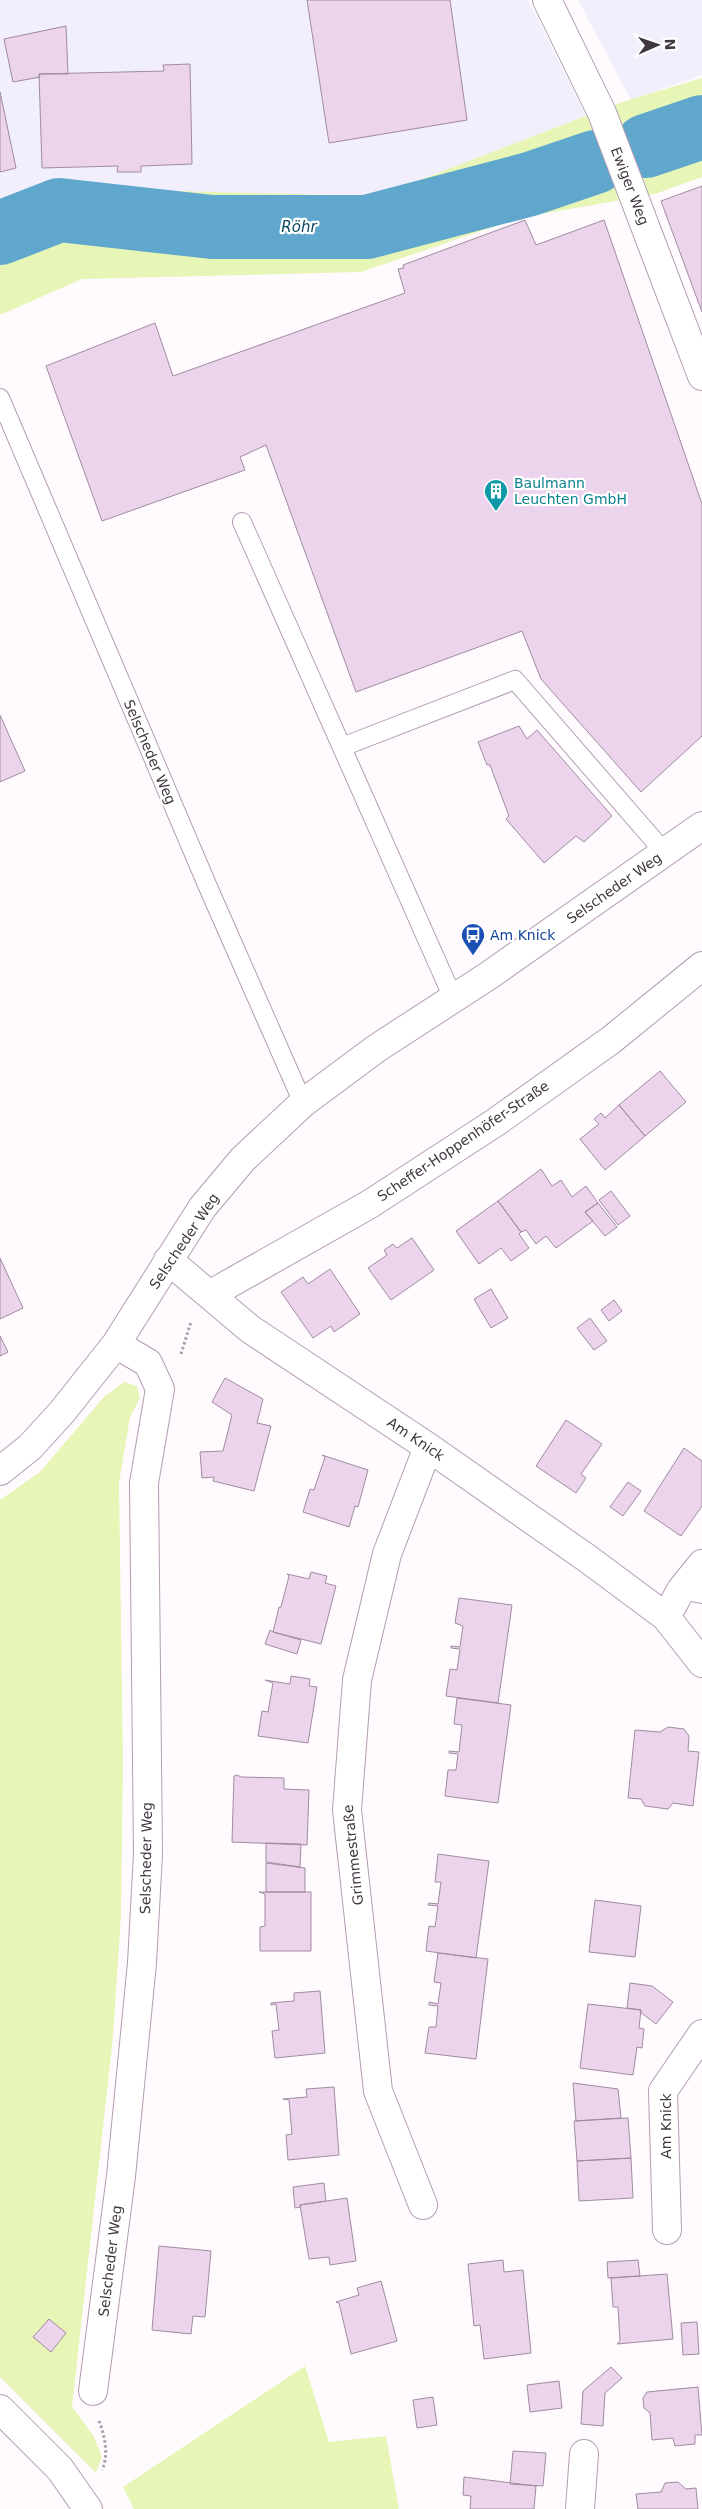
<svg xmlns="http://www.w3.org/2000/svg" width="702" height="2509" font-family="'DejaVu Sans',sans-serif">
	<rect width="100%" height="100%" fill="#fefafe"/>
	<path fill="#f2effd" d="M 0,0 L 528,0 L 586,116 L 378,196 L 57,188 L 0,206 Z
		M 578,0 L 702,0 L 702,75 L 631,100 Z"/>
	<path fill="#e7f5b6" d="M 702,78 L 702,177 L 655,194 L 519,218 L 361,272 L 82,279 L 0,315 L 0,206 L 56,188 L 378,196 L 622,102 Z
		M 124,1382 L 137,1386 L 140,1398 L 130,1417 L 119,1483 L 123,1762 L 121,1914 L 113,2037 L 72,2407 L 93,2435 L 102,2457 L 96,2473 L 0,2377 L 0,1500 L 40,1472 L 104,1397 Z
		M 305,2366 L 329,2442 L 386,2436 L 399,2509 L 134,2509 L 123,2487 Z"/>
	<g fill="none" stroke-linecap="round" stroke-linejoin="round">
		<path stroke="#60a7ce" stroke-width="64" d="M 646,146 L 702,127
			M 0,233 L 59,210 L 212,227 L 367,227 L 530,184 L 595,162"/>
	</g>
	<path fill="#ecd5ec" stroke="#a08ba0" d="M 307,0 L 450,0 L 467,120 L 329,143 Z
		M 66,26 L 68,74 L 39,74 L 40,77 L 13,82 L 4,39 Z
		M 190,64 L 192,164 L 141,166 L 141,172 L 117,172 L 118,166 L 42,168 L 39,74 L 164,71 L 163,65 Z
		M 0,92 L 16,168 L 0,172 Z
		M 702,186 L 702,312 L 661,201 Z
		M 525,220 L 536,245 L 604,220 L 702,504 L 702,736 L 641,792 L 541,679 L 522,631 L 356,692 L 266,445 L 240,457 L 245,470 L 102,521 L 46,366 L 155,323 L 173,376 L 405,293 L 398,269 L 404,268 L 403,265 Z
		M 0,715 L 25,771 L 0,782 Z
		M 519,726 L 527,739 L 537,730 L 612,816 L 584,842 L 576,836 L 544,863 L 506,819 L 509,816 L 490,765 L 487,765 L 478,742 Z
		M 660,1071 L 686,1102 L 645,1136 L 619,1105 Z
		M 619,1105 L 645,1136 L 605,1170 L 580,1139 L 599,1124 L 594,1119 L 601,1113 L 605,1118 Z
		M 541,1169 L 552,1186 L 561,1180 L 572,1197 L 586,1186 L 598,1203 L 585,1212 L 593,1221 L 556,1248 L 546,1236 L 536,1244 L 526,1230 L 521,1232 L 498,1201 Z
		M 611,1191 L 630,1216 L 618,1225 L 599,1200 Z
		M 498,1201 L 521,1232 L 519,1234 L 529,1248 L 511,1261 L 501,1248 L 479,1264 L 456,1231 Z
		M 598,1203 L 617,1227 L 605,1236 L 585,1212 Z
		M 412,1238 L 434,1270 L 391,1300 L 368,1268 L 387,1255 L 384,1250 L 393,1244 L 397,1248 Z
		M 0,1258 L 23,1308 L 0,1319 Z
		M 330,1269 L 360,1314 L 334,1332 L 331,1326 L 313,1338 L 281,1292 L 303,1277 L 308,1284 Z
		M 491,1289 L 508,1318 L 491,1328 L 474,1299 Z
		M 614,1300 L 622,1311 L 609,1321 L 601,1310 Z
		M 590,1318 L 607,1341 L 594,1350 L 577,1328 Z
		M 0,1336 L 8,1352 L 0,1356 Z
		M 225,1378 L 263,1399 L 257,1423 L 271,1426 L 254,1491 L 213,1481 L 214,1477 L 202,1478 L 200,1452 L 223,1451 L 232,1415 L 212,1402 Z
		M 566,1420 L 602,1444 L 581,1474 L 586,1478 L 576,1493 L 536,1466 Z
		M 684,1448 L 702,1461 L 702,1506 L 681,1536 L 644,1511 Z
		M 322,1455 L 368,1470 L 358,1507 L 355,1506 L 349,1527 L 303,1512 L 310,1489 L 314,1490 L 325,1457 Z
		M 628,1482 L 641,1491 L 623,1516 L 610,1507 Z
		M 311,1572 L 327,1576 L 325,1583 L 336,1586 L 321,1644 L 273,1632 L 279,1607 L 281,1607 L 289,1576 L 287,1574 L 309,1579 Z
		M 459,1598 L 512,1605 L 498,1703 L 446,1696 L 450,1669 L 457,1670 L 460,1649 L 451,1648 L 451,1646 L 460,1647 L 463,1626 L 455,1623 Z
		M 270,1630 L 273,1632 L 301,1640 L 297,1654 L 265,1644 Z
		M 291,1676 L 310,1679 L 309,1686 L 317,1687 L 308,1743 L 258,1736 L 262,1711 L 268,1712 L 273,1683 L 265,1680 L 290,1684 Z
		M 457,1698 L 511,1705 L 498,1803 L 445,1796 L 448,1770 L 456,1770 L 458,1754 L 449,1753 L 449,1751 L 459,1752 L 462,1725 L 454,1724 Z
		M 668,1727 L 684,1729 L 689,1736 L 688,1751 L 699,1752 L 693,1806 L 673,1803 L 668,1809 L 645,1806 L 641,1799 L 628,1798 L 635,1730 L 660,1732 Z
		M 237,1775 L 241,1777 L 284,1778 L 284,1789 L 309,1790 L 307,1845 L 232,1842 L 234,1776 Z
		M 266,1843 L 301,1844 L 300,1867 L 266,1862 Z
		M 438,1854 L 489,1861 L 476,1958 L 426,1951 L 429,1926 L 435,1927 L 438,1906 L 428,1905 L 429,1903 L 438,1904 L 441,1882 L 435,1882 Z
		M 266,1863 L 305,1868 L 305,1892 L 266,1892 Z
		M 259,1892 L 311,1892 L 311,1951 L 260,1951 L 260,1927 L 265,1926 L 265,1894 Z
		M 595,1900 L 641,1906 L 635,1957 L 589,1952 Z
		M 438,1953 L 488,1959 L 476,2059 L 425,2053 L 429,2027 L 436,2027 L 438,2006 L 429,2005 L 429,2002 L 438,2004 L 441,1983 L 434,1982 Z
		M 630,1983 L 652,1986 L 673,2002 L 656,2024 L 640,2012 L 641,2010 L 627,2008 Z
		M 320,1991 L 325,2053 L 275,2058 L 272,2031 L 279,2030 L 276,2004 L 271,2005 L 271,2003 L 294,2001 L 294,1993 Z
		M 588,2004 L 641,2010 L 639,2028 L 644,2029 L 642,2048 L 637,2047 L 633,2075 L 580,2068 Z
		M 573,2083 L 618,2089 L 621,2118 L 576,2121 Z
		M 334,2087 L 339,2155 L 288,2160 L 286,2135 L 292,2134 L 289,2100 L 283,2099 L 307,2097 L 306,2089 Z
		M 628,2118 L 631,2158 L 577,2161 L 574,2121 Z
		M 631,2158 L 633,2198 L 579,2201 L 577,2161 Z
		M 324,2183 L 326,2201 L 300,2205 L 301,2207 L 295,2208 L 293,2187 Z
		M 347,2198 L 356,2261 L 330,2265 L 329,2257 L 309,2259 L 300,2205 Z
		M 159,2246 L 211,2251 L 205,2317 L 193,2316 L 191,2334 L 152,2330 Z
		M 503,2260 L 504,2272 L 523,2270 L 531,2353 L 484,2359 L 480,2325 L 474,2326 L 468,2264 Z
		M 638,2260 L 640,2276 L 608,2278 L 607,2262 Z
		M 667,2274 L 673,2339 L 617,2344 L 620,2341 L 618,2307 L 613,2307 L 611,2278 Z
		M 381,2281 L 397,2341 L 351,2354 L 339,2303 L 336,2302 L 359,2295 L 357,2288 Z
		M 49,2319 L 66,2333 L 51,2352 L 33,2337 Z
		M 697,2322 L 699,2354 L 683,2355 L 681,2323 Z
		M 611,2367 L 622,2378 L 605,2393 L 603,2426 L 581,2424 L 583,2391 Z
		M 559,2381 L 562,2408 L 530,2412 L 527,2385 Z
		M 698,2387 L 702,2435 L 695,2435 L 695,2444 L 675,2446 L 673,2438 L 652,2440 L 650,2413 L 644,2408 L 643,2398 L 647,2392 Z
		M 433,2397 L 437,2425 L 417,2428 L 413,2400 Z
		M 513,2451 L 546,2453 L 543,2486 L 510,2484 Z
		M 464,2477 L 536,2486 L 534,2509 L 470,2509 L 471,2496 L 463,2495 Z
		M 678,2482 L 686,2489 L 696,2488 L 698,2509 L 638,2509 L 636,2494 L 661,2492 L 665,2483 Z"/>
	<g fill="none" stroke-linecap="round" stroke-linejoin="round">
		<g stroke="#b39db3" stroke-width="20">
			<path id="service" d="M 0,398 L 208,887 L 303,1103
				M 242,522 L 453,998
				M 342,747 L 515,680 L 665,853
				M 681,1590 L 702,1594"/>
		</g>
		<g stroke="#b39db3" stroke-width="30">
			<path id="minor" d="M 547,0 L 602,113 L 702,376
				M 168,1260 L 250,1329 L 428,1447 L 588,1559 L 666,1617 L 702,1663
				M 211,1294 L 370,1204 L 496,1122 L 611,1040 L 702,966
				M 0,1471 L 30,1447 L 62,1412 L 116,1344 L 202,1208 L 243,1159 L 303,1103 L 377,1048 L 488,976 L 702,826
				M 666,1617 L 681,1590 L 702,1564
				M 423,2205 L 378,2091 L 347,1810 L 357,1680 L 387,1554 L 428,1447
				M 667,2230 L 663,2091 L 702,2034
				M 93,2391 L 121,2176 L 142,1963 L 148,1854 L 144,1483 L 160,1389 L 148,1363 L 116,1344
				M 580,2509 L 584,2454"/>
		</g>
		<g stroke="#b39db3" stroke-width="30">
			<path id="tertiary" d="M 0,2409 L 60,2469 L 88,2509"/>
		</g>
		<path stroke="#a7a1a8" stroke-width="3" stroke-dasharray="2.5 2.5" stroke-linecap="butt" d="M 181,1354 L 191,1322
			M 99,2421 C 105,2436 109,2455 102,2470"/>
		<use href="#service" stroke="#fff" stroke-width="18"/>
		<use href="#minor" stroke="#fff" stroke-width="28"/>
		<use href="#tertiary" stroke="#fff" stroke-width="28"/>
	</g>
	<defs>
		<g id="building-pin" transform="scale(1.25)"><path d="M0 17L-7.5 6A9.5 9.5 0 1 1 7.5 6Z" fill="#0f9aa8" stroke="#fff"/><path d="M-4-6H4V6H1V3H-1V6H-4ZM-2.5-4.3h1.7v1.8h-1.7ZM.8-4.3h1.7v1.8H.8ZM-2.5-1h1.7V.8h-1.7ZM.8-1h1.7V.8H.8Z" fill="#fff"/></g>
		<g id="bus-pin" transform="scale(1.25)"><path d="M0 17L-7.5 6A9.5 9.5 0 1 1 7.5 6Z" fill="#1a4fb4" stroke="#fff"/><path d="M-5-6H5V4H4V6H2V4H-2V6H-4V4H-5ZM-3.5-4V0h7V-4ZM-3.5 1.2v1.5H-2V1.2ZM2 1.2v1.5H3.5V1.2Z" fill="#fff"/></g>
	</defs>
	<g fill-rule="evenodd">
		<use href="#building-pin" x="496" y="491"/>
		<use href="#bus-pin" x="473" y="935"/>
	</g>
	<g text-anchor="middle" stroke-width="4.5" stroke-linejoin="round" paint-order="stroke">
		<g font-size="14" fill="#403741" stroke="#fff">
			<text transform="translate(630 186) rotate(69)" y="5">Ewiger Weg</text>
			<text transform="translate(150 752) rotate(67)" y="5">Selscheder Weg</text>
			<text transform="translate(614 888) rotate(-35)" y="5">Selscheder Weg</text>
			<text transform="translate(463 1141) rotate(-34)" y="5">Scheffer-Hoppenhöfer-Straße</text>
			<text transform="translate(184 1241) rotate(-56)" y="5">Selscheder Weg</text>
			<text transform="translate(416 1439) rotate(34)" y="5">Am Knick</text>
			<text transform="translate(353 1855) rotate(-96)" y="5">Grimmestraße</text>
			<text transform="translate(146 1858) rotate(-89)" y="5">Selscheder Weg</text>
			<text transform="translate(666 2126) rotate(-90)" y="5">Am Knick</text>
			<text transform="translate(110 2261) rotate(-83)" y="5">Selscheder Weg</text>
		</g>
		<g font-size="14" fill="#0d838f" stroke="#fff" text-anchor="start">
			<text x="514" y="488">Baulmann<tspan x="514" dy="16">Leuchten GmbH</tspan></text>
		</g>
		<g font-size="14" fill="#164399" stroke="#fff" text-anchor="start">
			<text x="490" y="940">Am Knick</text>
		</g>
		<g font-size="15" font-style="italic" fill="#0b4862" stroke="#fff">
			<text x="299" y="232">Röhr</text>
		</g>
	</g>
	<g transform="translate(657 45) rotate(88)" stroke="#ffffff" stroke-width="4" paint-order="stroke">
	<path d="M0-4L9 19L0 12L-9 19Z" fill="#403741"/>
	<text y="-8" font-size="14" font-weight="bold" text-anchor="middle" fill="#403741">N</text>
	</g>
</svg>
